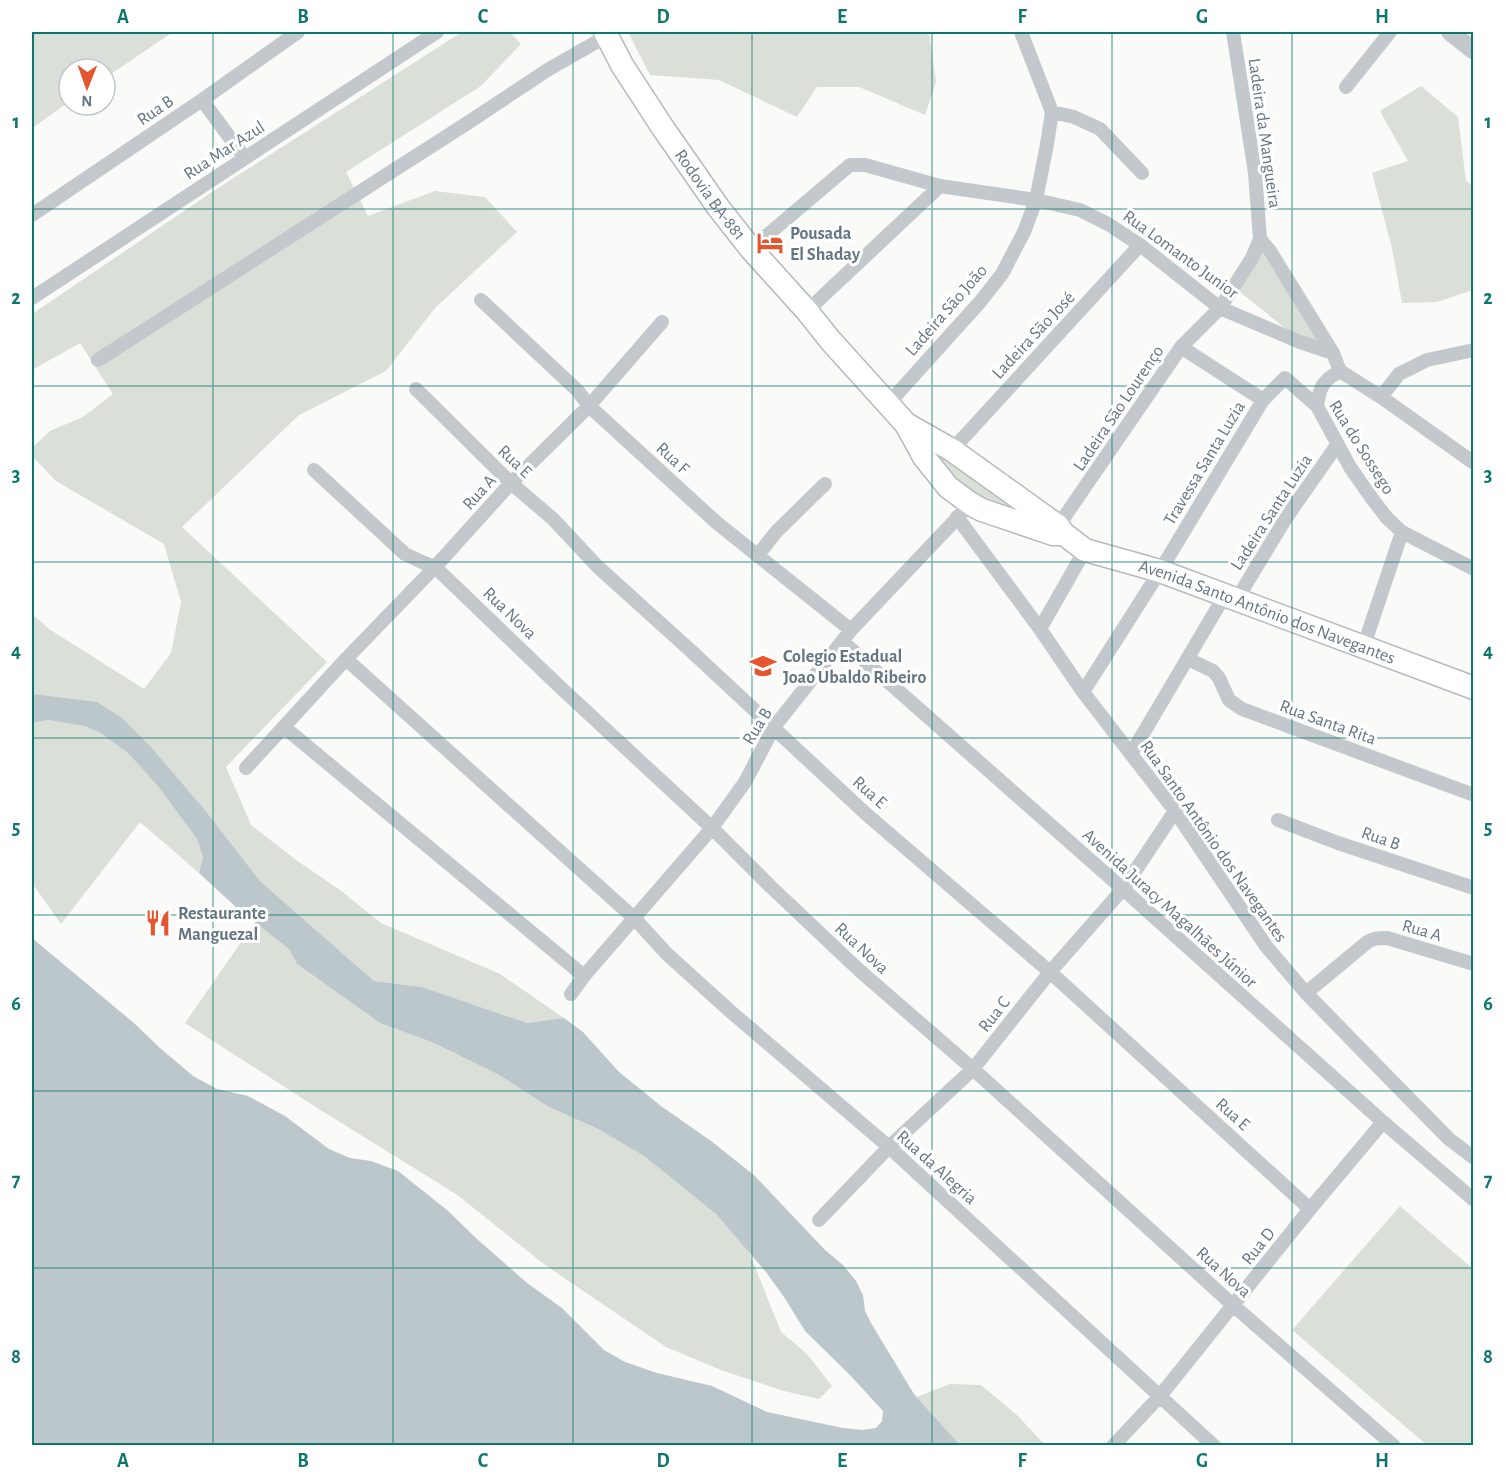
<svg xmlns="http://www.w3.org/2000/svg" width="1505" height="1477" font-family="'Alegreya Sans',sans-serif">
	<rect width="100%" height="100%" fill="#fafaf8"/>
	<path fill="#dadfd7" d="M 32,32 L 173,32 L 105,78 L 105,69 L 69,69 L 69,102 L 32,128 Z
		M 462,32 L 510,32 L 521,44 L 481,86 L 346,172 L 368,216 L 435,191 L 485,197 L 517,232 L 435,308 L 386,371 L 299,415 L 182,527 L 327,662 L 226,767 L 251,825 L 296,860 L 340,890 L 381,923 L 500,974 L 564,1018 L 527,1023 L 422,987 L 374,981 L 260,881 L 205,810 L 152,748 L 48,697 L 32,694 L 32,614 L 49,629 L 144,689 L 171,653 L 181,602 L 164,544 L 56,481 L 32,456 L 32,448 L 50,431 L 83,417 L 113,394 L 80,343 L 32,370 L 32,314 L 218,188 Z
		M 631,32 L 929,32 L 936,82 L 925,115 L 859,87 L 817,87 L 797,117 L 719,80 L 650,75 L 629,34 Z
		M 1421,86 L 1458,117 L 1466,181 L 1473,186 L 1473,290 L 1437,302 L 1402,303 L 1392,248 L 1372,173 L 1408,161 L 1380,111 Z
		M 1262,252 L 1322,344 L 1290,332 L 1235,288 Z
		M 912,429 L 1042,523 L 967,509 Z
		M 48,720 L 84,726 L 99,732 L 128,753 L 157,785 L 197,839 L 203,857 L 199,873 L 140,822 L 61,924 L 32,883 L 32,723 Z
		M 255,922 L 289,949 L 297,964 L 380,1023 L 434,1043 L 499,1075 L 549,1107 L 598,1129 L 644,1156 L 716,1214 L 749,1252 L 781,1332 L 807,1354 L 832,1386 L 819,1399 L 784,1391 L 721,1370 L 666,1347 L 545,1265 L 456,1194 L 322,1111 L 185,1023 Z
		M 1400,1206 L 1473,1269 L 1473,1445 L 1427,1445 L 1292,1330 Z
		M 950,1384 L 981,1385 L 1018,1416 L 1045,1445 L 960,1445 L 917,1397 Z"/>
	<path fill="#bbc7cb" d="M 32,694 L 97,702 L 122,718 L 152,748 L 205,810 L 260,881 L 374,981 L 422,987 L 527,1023 L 564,1018 L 583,1032 L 619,1072 L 661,1106 L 711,1141 L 755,1176 L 825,1250 L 843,1265 L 856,1281 L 863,1295 L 865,1311 L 871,1323 L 906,1381 L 914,1394 L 960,1445 L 32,1445 L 32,938 L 135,1024 L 160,1048 L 193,1076 L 217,1089 L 248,1096 L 285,1116 L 329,1149 L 350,1158 L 371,1161 L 398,1171 L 447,1210 L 477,1239 L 527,1283 L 562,1308 L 604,1350 L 625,1362 L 657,1373 L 712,1386 L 767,1412 L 843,1428 L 862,1430 L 876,1428 L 882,1421 L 883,1411 L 849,1374 L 805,1331 L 784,1297 L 766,1272 L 716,1214 L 644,1156 L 598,1129 L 549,1107 L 499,1075 L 434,1043 L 380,1023 L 297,964 L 289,949 L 237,908 L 199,873 L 203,857 L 197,839 L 157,785 L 128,753 L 99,732 L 84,726 L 48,720 L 32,723 Z"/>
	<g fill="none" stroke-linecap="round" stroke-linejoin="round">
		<g stroke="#b5babe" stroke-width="25">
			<g id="primary">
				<path id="s1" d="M 605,32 L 622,65 L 663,128 L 718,207 L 751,249 L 807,311 L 830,340 L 906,424 L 924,457 L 948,487 L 971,504 L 982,510 L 1053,534 L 1064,534"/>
				<path id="s2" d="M 906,424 L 952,450 L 1058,526 L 1064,534 L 1085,550 L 1160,571 L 1474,688"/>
			</g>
		</g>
		<path stroke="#c3c8cc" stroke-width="14" d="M 1346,87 L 1390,32
			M 202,100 L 245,158
			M 1052,112 L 1074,117 L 1100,129 L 1142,173
			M 32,215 L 202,100 L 298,32
			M 1260,239 L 1270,251 L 1333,353 L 1340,371 L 1381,397 L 1474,463
			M 751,249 L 850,165 L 865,165 L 940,186 L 1036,200 L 1080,210 L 1108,224 L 1140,245 L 1220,308 L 1300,342 L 1333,353
			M 32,298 L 437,32
			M 481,300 L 578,391 L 589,406 L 717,523 L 851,630
			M 807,311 L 940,186
			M 1181,347 L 1263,400
			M 98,360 L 469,122 L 549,69 L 607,36
			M 416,389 L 511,483 L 553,519 L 598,567 L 690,650 L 865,813 L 1050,972 L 1310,1209
			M 1381,397 L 1399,374 L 1427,360 L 1474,350
			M 888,404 L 980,302 L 1002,274 L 1024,232 L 1036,200 L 1047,144 L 1052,112 L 1021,32
			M 1317,406 C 1320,387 1322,381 1340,371
			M 952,450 L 1140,245
			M 314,470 L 405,554 L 422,562 L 435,567 L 560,687 L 712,828 L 771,887 L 860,971 L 973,1069 L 1234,1306 L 1394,1446
			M 957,517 L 1040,629 L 1083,692 L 1175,811 L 1266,946 L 1306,993 L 1387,1076 L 1449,1139 L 1474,1158
			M 1054,532 L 1181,347 L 1220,308 L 1252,258 L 1260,239 L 1255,173 L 1233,32
			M 758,555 L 776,532 L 825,484
			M 1237,599 L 1286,518 L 1337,445
			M 1040,629 L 1085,550
			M 843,642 L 1123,889 L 1383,1122 L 1474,1200
			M 1363,648 L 1402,532
			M 346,659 L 634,918 L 667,954 L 730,1011 L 889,1147 L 1214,1446
			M 1188,659 L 1213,671 L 1219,678 L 1229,700 L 1242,709 L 1474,795
			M 1083,692 L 1160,571 L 1263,400 L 1285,378 L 1317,406 L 1350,467 L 1373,500 L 1387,518 L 1402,532 L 1474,569
			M 284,727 L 584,976
			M 1131,754 L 1225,595
			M 246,768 L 346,659 L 435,567 L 511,483 L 589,406 L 662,322
			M 1278,820 L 1338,843 L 1474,888
			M 1306,993 L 1365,944 C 1372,938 1378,938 1387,938 L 1474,964
			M 571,994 L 584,976 L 712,828 L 745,782 L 774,727 L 851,630 L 963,512
			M 819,1220 L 889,1147 L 973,1069 L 1050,972 L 1123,889 L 1175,811
			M 1113,1446 L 1160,1396 L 1310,1209 L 1383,1122"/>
		<path stroke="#c3c8cc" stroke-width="18" d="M 1450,32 L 1474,51"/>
		<use href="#primary" stroke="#fff" stroke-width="22"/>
	</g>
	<path fill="none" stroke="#0f766e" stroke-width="1.5" stroke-opacity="0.55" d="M 213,32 L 213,1446M 393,32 L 393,1446M 573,32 L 573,1446M 752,32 L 752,1446M 932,32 L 932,1446M 1112,32 L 1112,1446M 1292,32 L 1292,1446M 32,209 L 1474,209M 32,386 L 1474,386M 32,562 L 1474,562M 32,738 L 1474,738M 32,915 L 1474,915M 32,1091 L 1474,1091M 32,1268 L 1474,1268"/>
	<defs>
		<g id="hotel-bare" transform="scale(2.07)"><path d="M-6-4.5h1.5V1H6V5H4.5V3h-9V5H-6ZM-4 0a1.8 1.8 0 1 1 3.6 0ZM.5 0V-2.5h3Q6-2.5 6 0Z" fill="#e4572e" stroke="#fff" stroke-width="2.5" paint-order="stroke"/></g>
		<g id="school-bare" transform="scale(2.07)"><path d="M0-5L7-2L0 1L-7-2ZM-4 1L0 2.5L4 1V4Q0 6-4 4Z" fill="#e4572e" stroke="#fff" stroke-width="2.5" paint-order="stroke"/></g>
		<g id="restaurant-bare" transform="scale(2.07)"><path d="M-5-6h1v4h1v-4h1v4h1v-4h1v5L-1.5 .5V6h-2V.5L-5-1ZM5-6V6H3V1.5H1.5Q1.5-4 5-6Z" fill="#e4572e" stroke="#fff" stroke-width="2.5" paint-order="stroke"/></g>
	</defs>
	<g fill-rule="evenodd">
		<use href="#hotel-bare" x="770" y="243"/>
		<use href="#school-bare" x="763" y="666"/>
		<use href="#restaurant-bare" x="158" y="923"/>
	</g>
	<g text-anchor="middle" stroke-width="6" stroke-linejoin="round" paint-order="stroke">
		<g font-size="18" fill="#657683" stroke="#fff">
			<text transform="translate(155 110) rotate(-34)" y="6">Rua B</text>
			<text transform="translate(1265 133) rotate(82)" y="6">Ladeira da Mangueira</text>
			<text transform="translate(224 150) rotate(-33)" y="6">Rua Mar Azul</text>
			<text dy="6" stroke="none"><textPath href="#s1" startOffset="194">Rodovia BA-881</textPath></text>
			<text transform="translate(1181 254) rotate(36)" y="6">Rua Lomanto Junior</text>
			<text transform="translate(946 310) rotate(-49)" y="6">Ladeira São João</text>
			<text transform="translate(1033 335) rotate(-47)" y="6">Ladeira São José</text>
			<text transform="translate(1118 408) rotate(-56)" y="6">Ladeira São Lourenço</text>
			<text transform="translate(1362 447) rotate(58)" y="6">Rua do Sossego</text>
			<text transform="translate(673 458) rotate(43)" y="6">Rua F</text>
			<text transform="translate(515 461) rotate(43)" y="6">Rua E</text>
			<text transform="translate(1204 463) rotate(-59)" y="6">Travessa Santa Luzia</text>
			<text transform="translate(479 492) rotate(-48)" y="6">Rua A</text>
			<text transform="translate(1271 512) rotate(-57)" y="6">Ladeira Santa Luzia</text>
			<text transform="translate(510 613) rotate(44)" y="6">Rua Nova</text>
			<text dy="6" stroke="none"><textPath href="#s2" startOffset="412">Avenida Santo Antônio dos Navegantes</textPath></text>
			<text transform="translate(1328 722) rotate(20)" y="6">Rua Santa Rita</text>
			<text transform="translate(757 726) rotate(-58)" y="6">Rua B</text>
			<text transform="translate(870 792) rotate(42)" y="6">Rua E</text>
			<text transform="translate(1381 838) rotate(19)" y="6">Rua B</text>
			<text transform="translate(1214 841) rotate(55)" y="6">Rua Santo Antônio dos Navegantes</text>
			<text transform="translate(1170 908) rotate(42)" y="6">Avenida Juracy Magalhães Júnior</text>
			<text transform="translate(1422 930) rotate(16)" y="6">Rua A</text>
			<text transform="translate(862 948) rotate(43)" y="6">Rua Nova</text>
			<text transform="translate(994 1014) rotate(-52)" y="6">Rua C</text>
			<text transform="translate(1233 1114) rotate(42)" y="6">Rua E</text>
			<text transform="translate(937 1167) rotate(42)" y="6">Rua da Alegria</text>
			<text transform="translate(1258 1246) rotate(-51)" y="6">Rua D</text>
			<text transform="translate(1224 1272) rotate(42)" y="6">Rua Nova</text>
		</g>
		<g font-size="18" font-weight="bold" fill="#657683" stroke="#fff" text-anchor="start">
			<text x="790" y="239">Pousada<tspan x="790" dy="21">El Shaday</tspan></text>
			<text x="783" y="662">Colegio Estadual<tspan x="783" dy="21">Joao Ubaldo Ribeiro</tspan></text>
			<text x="178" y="919">Restaurante<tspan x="178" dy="21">Manguezal</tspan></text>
		</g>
	</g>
	<rect width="1505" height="1477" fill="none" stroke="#ffffff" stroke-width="66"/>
	<g transform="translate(87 87) rotate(181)"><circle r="28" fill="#ffffff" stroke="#c1c8cd" stroke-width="1.5"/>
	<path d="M0-4.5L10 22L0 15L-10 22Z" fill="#e4572e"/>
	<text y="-9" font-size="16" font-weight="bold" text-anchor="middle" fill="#657683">N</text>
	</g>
	<rect x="33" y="33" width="1439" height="1411" fill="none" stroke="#0f766e" stroke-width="2"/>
	<g font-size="20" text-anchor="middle" font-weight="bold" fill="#0f766e">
		<text x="123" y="23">A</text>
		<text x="303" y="23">B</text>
		<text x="483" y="23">C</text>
		<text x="663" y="23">D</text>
		<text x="842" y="23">E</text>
		<text x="1022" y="23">F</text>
		<text x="1202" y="23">G</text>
		<text x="1382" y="23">H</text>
		<text x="16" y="128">1</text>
		<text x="1488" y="128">1</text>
		<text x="16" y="304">2</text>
		<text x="1488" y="304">2</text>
		<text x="16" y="481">3</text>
		<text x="1488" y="481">3</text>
		<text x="16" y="657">4</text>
		<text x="1488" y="657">4</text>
		<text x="16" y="834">5</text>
		<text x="1488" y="834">5</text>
		<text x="16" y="1010">6</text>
		<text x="1488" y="1010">6</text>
		<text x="16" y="1186">7</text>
		<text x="1488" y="1186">7</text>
		<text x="16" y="1363">8</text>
		<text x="1488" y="1363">8</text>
		<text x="123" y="1467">A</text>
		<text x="303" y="1467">B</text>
		<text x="483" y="1467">C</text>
		<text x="663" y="1467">D</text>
		<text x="842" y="1467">E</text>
		<text x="1022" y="1467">F</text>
		<text x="1202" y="1467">G</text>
		<text x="1382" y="1467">H</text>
	</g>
</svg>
